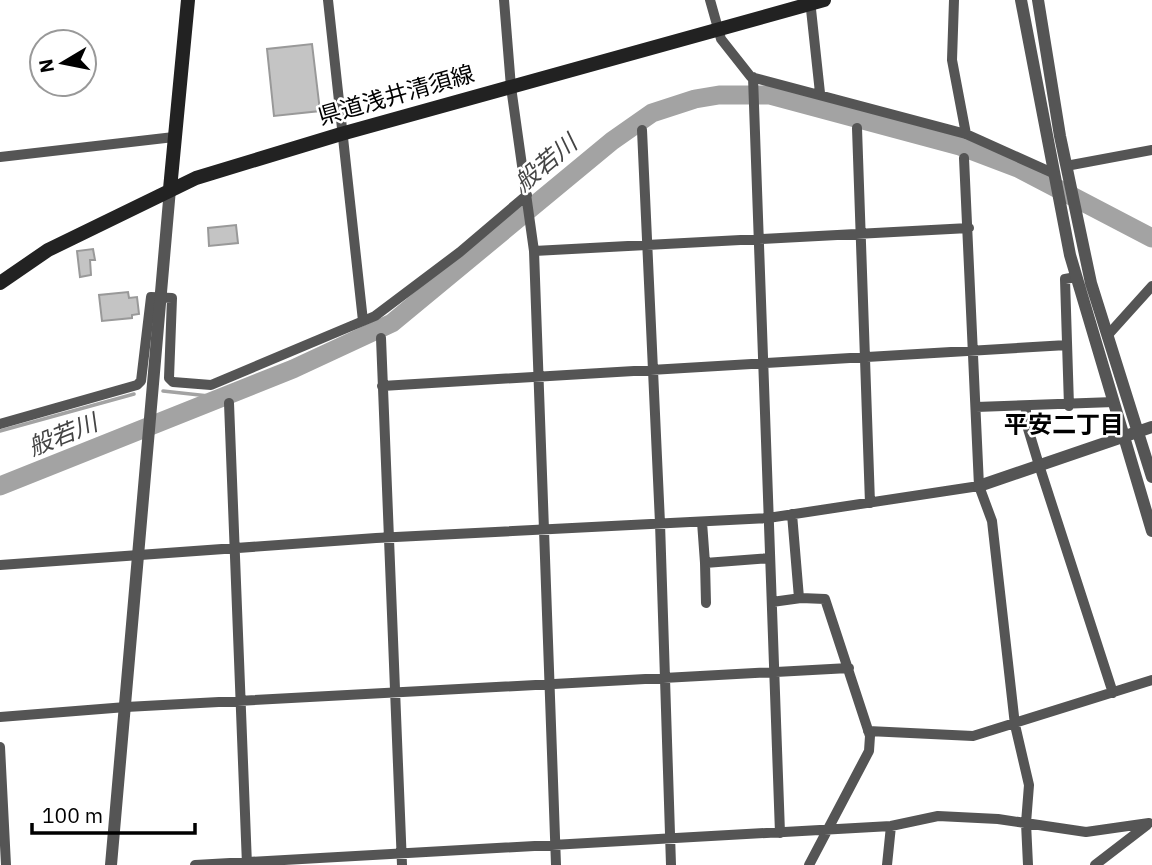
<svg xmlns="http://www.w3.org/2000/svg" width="1152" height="865" font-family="'IBM Plex Sans','Noto Sans JP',sans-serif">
	<rect width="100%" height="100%" fill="#fff"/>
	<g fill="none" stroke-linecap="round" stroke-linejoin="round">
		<path stroke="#a3a3a3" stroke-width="3.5" d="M 163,391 L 218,397
			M 0,431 L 134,394"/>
		<path stroke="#a3a3a3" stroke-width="19" d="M 0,486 L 293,369 L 392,323 L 612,141 L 652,113 L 695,99 L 719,95 L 770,95 L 960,146 L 1018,168 L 1152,238"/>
	</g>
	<path fill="#c4c4c4" stroke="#999" stroke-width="2" d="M 312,44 L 320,111 L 274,116 L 267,49 Z
		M 236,225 L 238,243 L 209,246 L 208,228 Z
		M 93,249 L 95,260 L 90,260 L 91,275 L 80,277 L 77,251 Z
		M 128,292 L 129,298 L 137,297 L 139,314 L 132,315 L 132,318 L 102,321 L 99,295 Z"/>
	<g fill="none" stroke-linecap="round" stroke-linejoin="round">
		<path stroke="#555" stroke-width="10" d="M 328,0 L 363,321
			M 504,0 L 511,87 L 534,251 L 556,865
			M 710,0 L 721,39 L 751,77 L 966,134 L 1055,174
			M 810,0 L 820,93
			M 954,0 L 952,60 L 966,134
			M 753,77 L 780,833
			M 857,128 L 870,503
			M 642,130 L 660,523 L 671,865
			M 0,157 L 174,137
			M 964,158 L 979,486 L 992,521 L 1015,725 L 1029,785 L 1026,823 L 1028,865
			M 1066,166 L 1152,150
			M 534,251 L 969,228
			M 1107,336 L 1152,286
			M 381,338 L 402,865
			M 382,386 L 1067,345
			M 229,403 L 247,865
			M 1026,406 L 1026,422 L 1039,465 L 1113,693
			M 1069,406 L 1065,279 L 1076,277
			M 976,407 L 1114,402
			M 0,424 L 137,385 L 141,381 L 151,297 L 172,298 L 169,378 L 173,382 L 211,385 L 375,316 L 460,252 L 527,195
			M 792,514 L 799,598
			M 702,522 L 705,563 L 770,558
			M 705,563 L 706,603
			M 0,565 L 376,538 L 768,518 L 979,486
			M 772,602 L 801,598 L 825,599 L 870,736 L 869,751 L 809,865
			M 0,717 L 126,707 L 849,668
			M 868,731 L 973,736 L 1152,680
			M 0,747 L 6,865
			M 195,865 L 891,826 L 938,816 L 998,819 L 1086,832 L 1149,823
			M 887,865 L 891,826
			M 1095,865 L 1147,825"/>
		<path stroke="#555" stroke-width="12" d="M 1021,0 L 1070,255 L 1152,531
			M 1038,0 L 1060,136 L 1091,283 L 1152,477
			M 979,486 L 1152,427
			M 111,865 L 170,189"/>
		<path stroke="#222" stroke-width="14" d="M 170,189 L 188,0
			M 0,283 L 48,250 L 196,178 L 341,134 L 824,0"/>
	</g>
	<g text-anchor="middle" stroke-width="5" stroke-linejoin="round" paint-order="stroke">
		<g font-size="23" fill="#000" stroke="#fff">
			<text transform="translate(396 95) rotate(-16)" y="8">県道浅井清須線</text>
		</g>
		<g font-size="24" font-style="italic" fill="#444" stroke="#fff">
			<text transform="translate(546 163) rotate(-40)" y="8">般若川</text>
			<text transform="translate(63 435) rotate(-22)" y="8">般若川</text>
		</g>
		<g font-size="24" font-weight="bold" fill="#000" stroke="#fff">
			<text x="1064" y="433">平安二丁目</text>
		</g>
	</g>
	<g transform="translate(63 63) rotate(260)"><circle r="33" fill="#ffffff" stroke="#999999" stroke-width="2"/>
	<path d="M0-5L12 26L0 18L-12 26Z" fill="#000000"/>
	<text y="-10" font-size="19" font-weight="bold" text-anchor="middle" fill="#000000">N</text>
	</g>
	<path d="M32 823v10h163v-10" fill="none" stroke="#000000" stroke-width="3.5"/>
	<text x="42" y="823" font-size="21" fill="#000000" stroke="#ffffff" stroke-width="5" paint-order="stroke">100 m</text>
</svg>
